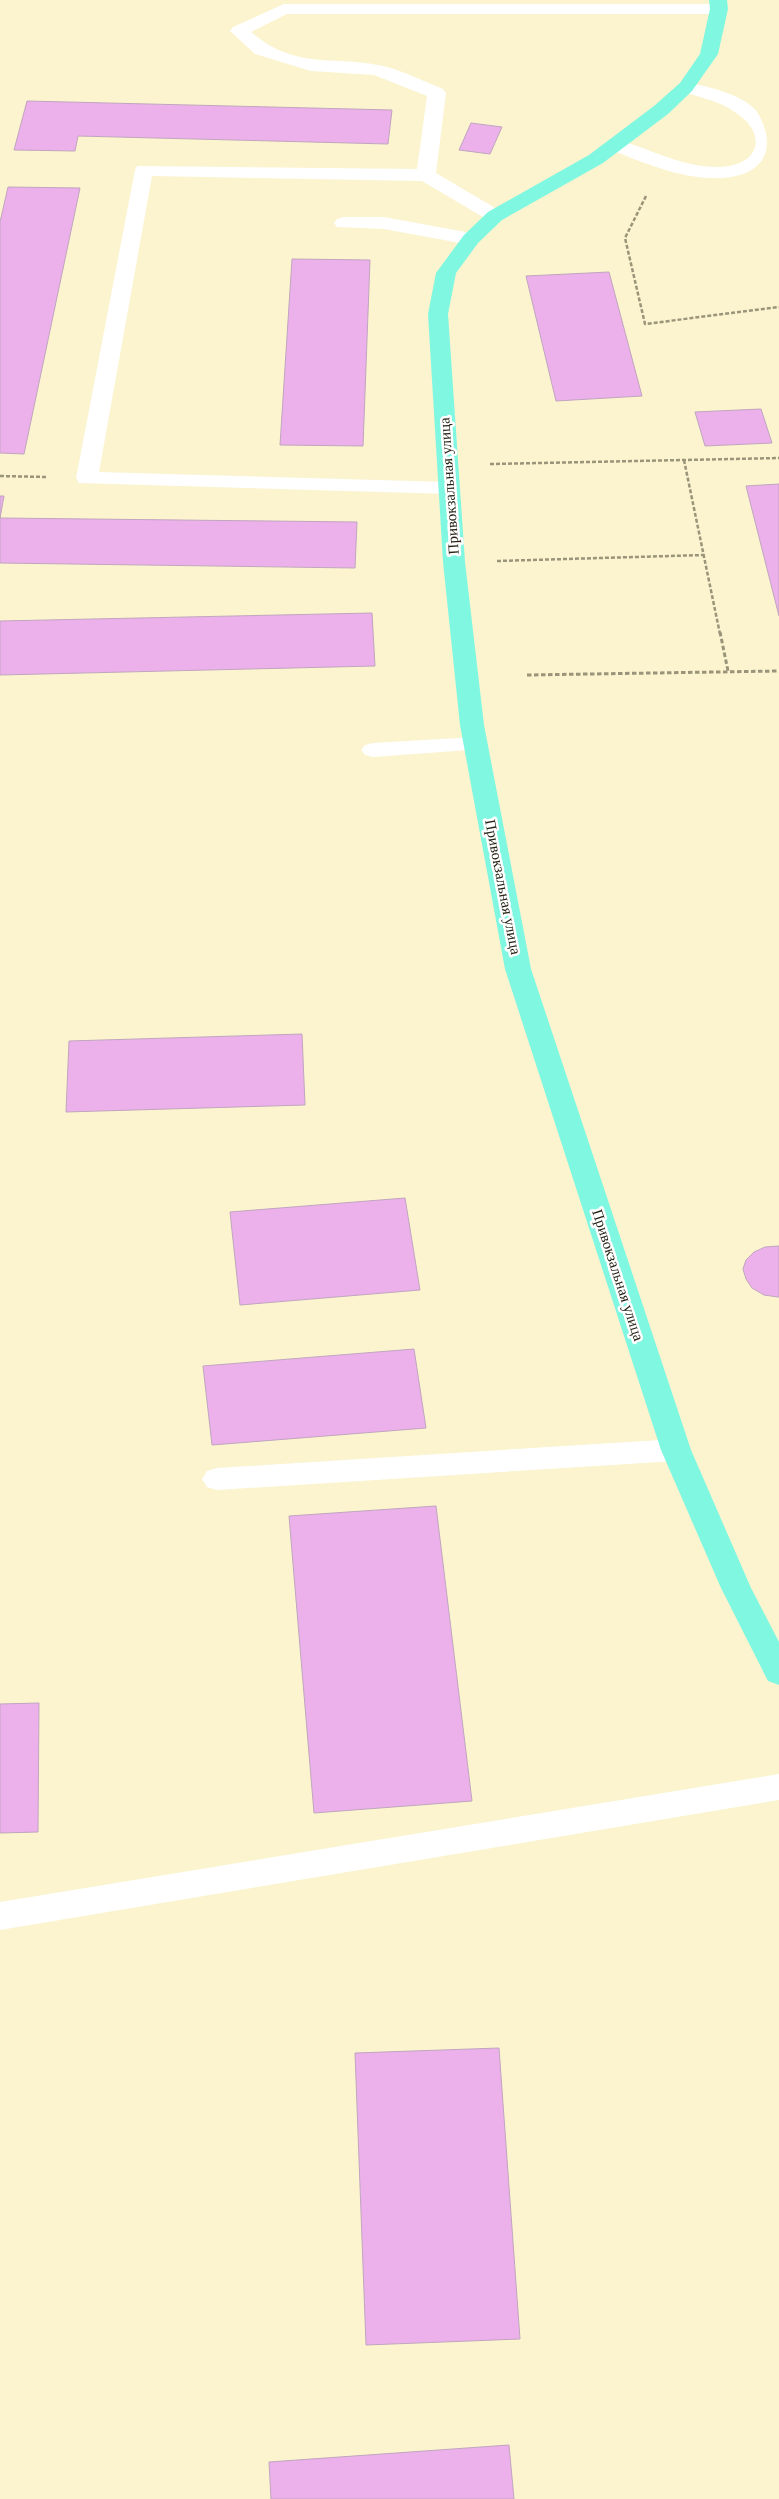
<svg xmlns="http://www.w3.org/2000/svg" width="779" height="2499" font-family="Georgia,serif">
	<rect width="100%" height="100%" fill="#fbf4cf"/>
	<path fill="#ecb1eb" stroke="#c0a5bf" d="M 27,101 L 392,110 L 388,144 L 78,136 L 75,151 L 14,150 Z
		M 471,123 L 502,127 L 490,154 L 459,150 Z
		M 8,187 L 80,188 L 24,454 L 0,453 L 0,222 Z
		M 292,259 L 370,260 L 363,446 L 280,445 Z
		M 609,272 L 642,396 L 556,401 L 526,276 Z
		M 761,409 L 772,443 L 705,446 L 695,412 Z
		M 779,484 L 779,616 L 746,486 Z
		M 0,496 L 4,496 L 0,518 L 357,522 L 355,568 L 0,563 Z
		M 372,613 L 375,666 L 0,675 L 0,621 Z
		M 302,1034 L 305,1105 L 66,1112 L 69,1041 Z
		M 405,1198 L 420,1290 L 240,1305 L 230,1212 Z
		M 779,1246 L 779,1297 L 778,1297 L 764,1295 L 752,1288 L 746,1279 L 743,1269 L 746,1260 L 754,1252 L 765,1247 Z
		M 414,1349 L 426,1428 L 212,1445 L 203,1366 Z
		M 436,1506 L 472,1801 L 314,1813 L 289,1516 Z
		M 39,1703 L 38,1832 L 0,1833 L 0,1704 Z
		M 499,2048 L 520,2339 L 366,2345 L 355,2053 Z
		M 509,2445 L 514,2499 L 271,2499 L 269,2462 Z"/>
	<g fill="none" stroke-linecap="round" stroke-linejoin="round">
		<path stroke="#99947a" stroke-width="2.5" stroke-dasharray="4 2" stroke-linecap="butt" d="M 646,196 L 625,238 L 645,324 L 779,307
			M 684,460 L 720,634
			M 490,464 L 779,458
			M 0,476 L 47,477
			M 497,561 L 704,555"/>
		<path stroke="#99947a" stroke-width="3" stroke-dasharray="4.5 2.5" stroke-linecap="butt" d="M 720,632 L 728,671
			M 527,675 L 779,671"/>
		<path fill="#fff" fill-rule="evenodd" d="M 284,4 L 719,4 L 725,5 L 728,9 L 725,13 L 719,14 L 287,14 L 251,32 C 294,69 329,56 378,65 C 400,69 423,81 443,89 L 446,93 L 436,173 L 502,212 L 505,216 L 502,220 L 488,220 L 422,181 L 152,176 L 99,472 L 449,482 L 457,483 L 460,488 L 457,493 L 449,494 L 79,483 L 76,478 L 135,170 L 137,166 L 417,169 L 427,96 L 374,75 L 311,71 L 255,54 L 230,31 L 233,27 Z
			M 686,82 C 709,87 739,93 756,110 C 779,147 765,176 722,178 C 682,180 645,163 608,149 L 606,145 L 608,141 L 615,139 C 652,149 682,168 721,167 C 761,165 767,133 736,113 C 720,101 699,97 680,91 L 677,87 L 680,83 Z
			M 344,217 L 384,217 L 471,233 L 478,235 L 481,239 L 478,243 L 471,245 L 384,229 L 337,227 L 334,223 L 337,219 Z
			M 475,737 L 483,739 L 487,744 L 483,749 L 373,757 L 365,755 L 361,750 L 365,745 L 373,743 Z
			M 676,1439 L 686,1442 L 691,1450 L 686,1458 L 676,1461 L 217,1490 L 207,1487 L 202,1479 L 207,1471 L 217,1468 Z
			M 779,1774 L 779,1800 L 0,1930 L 0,1902 Z"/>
		<path fill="#7ff7e1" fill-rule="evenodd" d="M 709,0 L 727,0 L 728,9 L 718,54 L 692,91 L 668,114 L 603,163 L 502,220 L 478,243 L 456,273 L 448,314 L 465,562 L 484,725 L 531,969 L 691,1450 L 751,1588 L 779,1642 L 779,1685 L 768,1681 L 721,1588 L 661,1450 L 505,969 L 460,725 L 443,562 L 428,314 L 436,273 L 464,235 L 488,212 L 589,155 L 654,106 L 680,83 L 700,54 L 710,9 Z"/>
	</g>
	<g text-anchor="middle" stroke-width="5" stroke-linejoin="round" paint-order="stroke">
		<g font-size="15" fill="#252215" stroke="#fff">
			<text transform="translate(449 486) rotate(-94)" y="5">Привокзальная улица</text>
			<text transform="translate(503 887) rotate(79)" y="5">Привокзальная улица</text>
			<text transform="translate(618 1275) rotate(72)" y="5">Привокзальная улица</text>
		</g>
	</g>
</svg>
